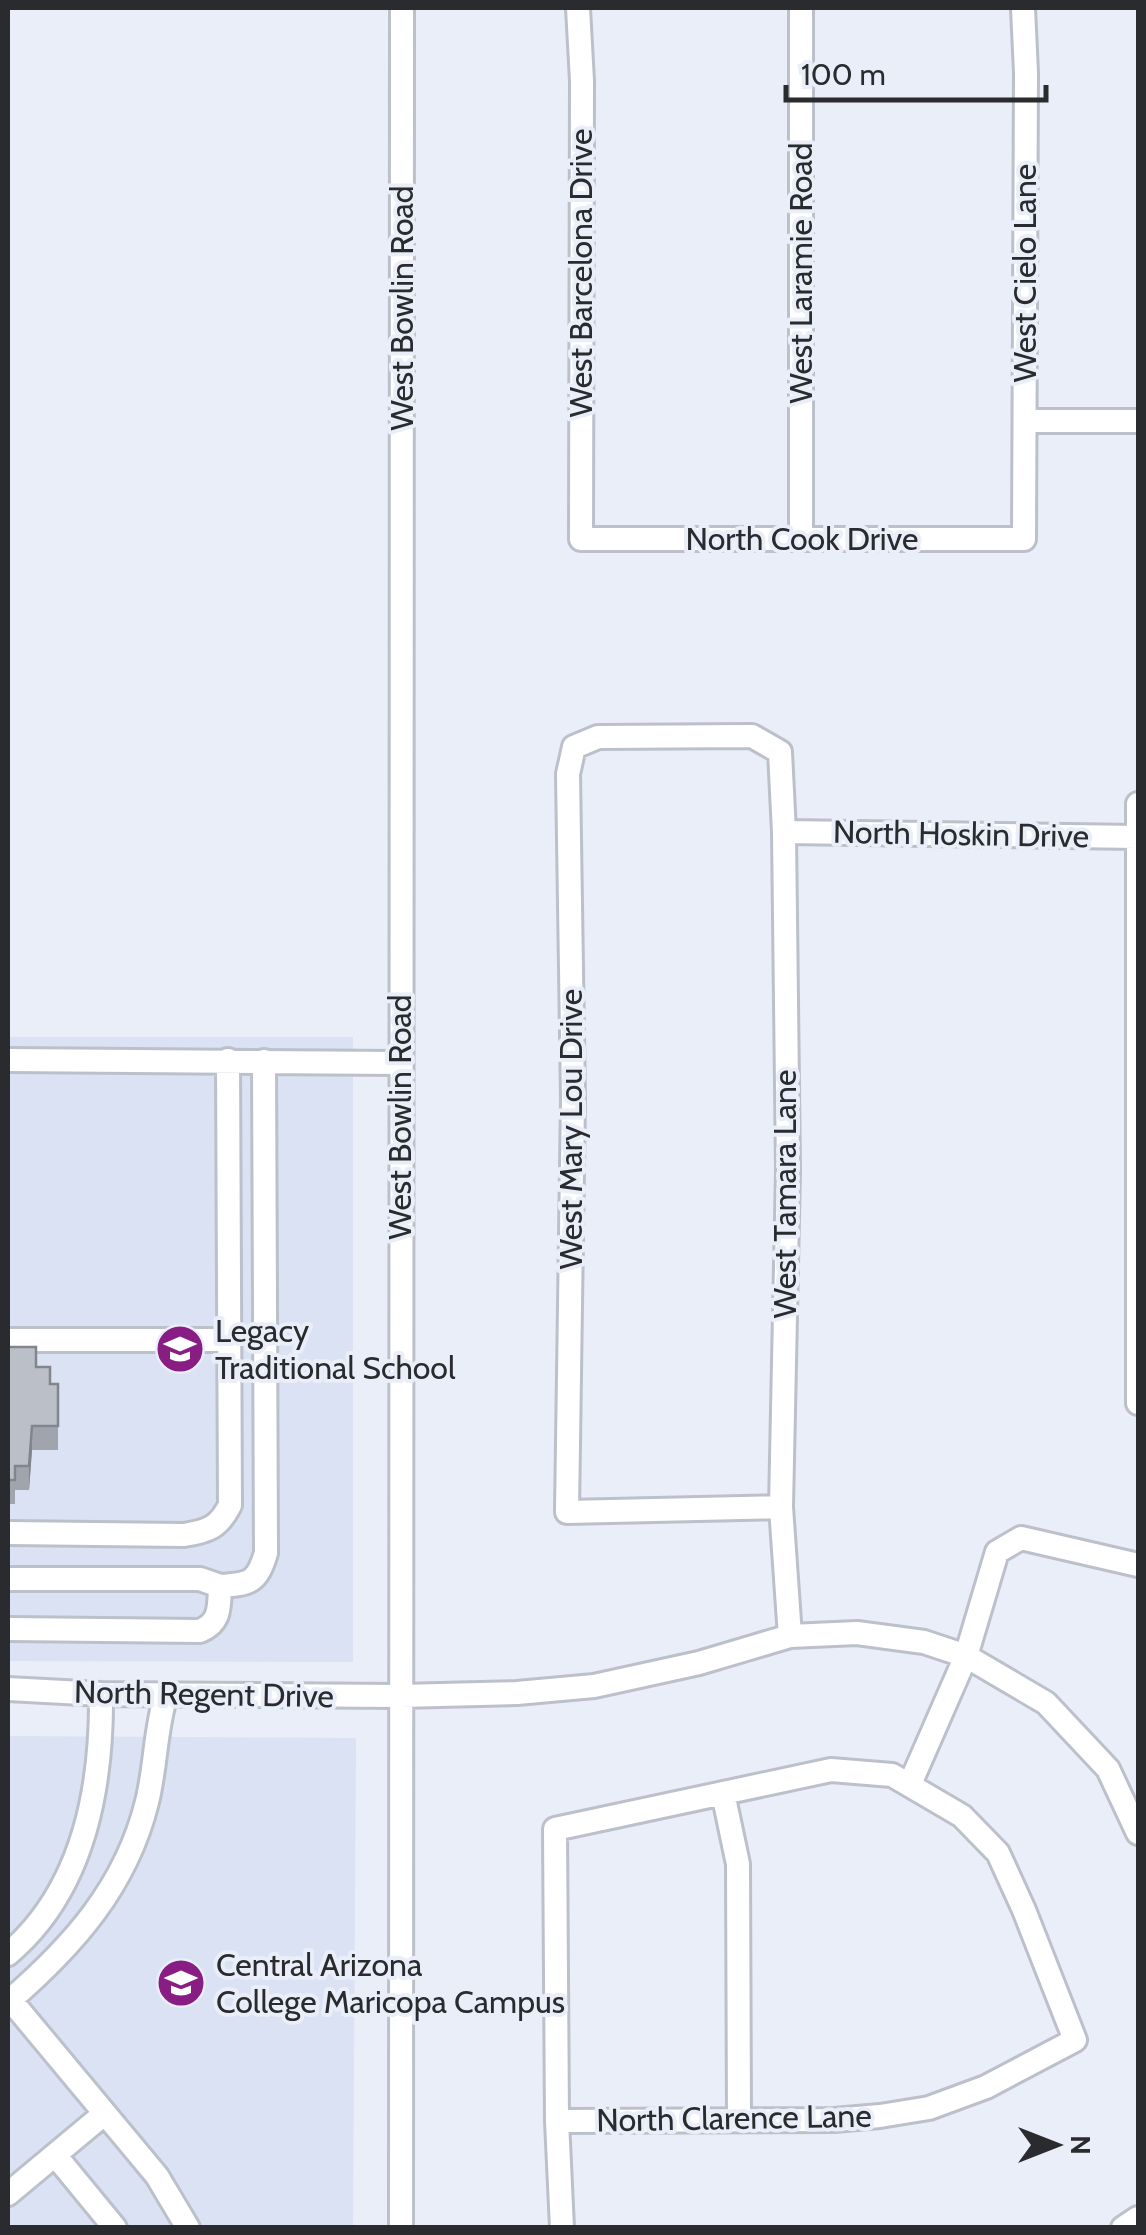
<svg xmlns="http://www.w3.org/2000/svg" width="1146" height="2235" font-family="Cabin,sans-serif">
	<rect width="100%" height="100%" fill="#e9eef8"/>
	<path fill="#dae2f3" d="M 8,1037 L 353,1037 L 353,1662 L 8,1661 Z
		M 8,1736 L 356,1738 L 353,2227 L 8,2228 Z"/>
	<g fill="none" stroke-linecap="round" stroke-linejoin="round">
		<g stroke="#bbc0ca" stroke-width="28">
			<path id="minor" d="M 578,8 L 582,81 L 581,539 L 1024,539 L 1026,73 L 1023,8
				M 1025,421 L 1138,421
				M 801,539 L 801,8
				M 1138,804 L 1138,1403
				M 784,832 L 1138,837
				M 8,1060 L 399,1063
				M 8,1340 L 228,1340
				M 781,1507 L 567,1512 L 573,1099 L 568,774 L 574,747 L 598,737 L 752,736 L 780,752 L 784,832 L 788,1170 L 781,1507 L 790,1636
				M 8,1533 L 184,1535 C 209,1531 219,1527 230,1505 L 228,1060
				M 8,1579 L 200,1579 L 220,1586
				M 8,1629 L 200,1631 C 221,1622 219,1607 220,1586 C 250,1584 257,1583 266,1553 L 264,1061
				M 8,1689 L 101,1694 L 401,1696 L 517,1693 L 594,1686 L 699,1663 L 790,1636 L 857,1633 L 924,1642 L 966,1656 L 1046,1703 L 1108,1769 L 1138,1833
				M 910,1784 L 966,1656 L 997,1552 L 1021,1538 L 1138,1565
				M 723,1793 L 738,1864 L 739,2120
				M 8,1954 C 84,1890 102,1789 101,1694
				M 8,1997 L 157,2176 L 188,2228
				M 8,2002 C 72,1947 126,1887 147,1802 C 156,1766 155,1730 166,1695
				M 557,2121 L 834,2120 L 880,2116 L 929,2108 L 986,2087 L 1075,2040 L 1024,1910 L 998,1853 L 962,1816 L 892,1775 L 831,1770 L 555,1829 L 557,2121 L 562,2228
				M 55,2155 L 115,2228
				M 8,2194 L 104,2114
				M 401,2228 L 402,8
				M 1123,2228 L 1138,2218"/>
		</g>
		<use href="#minor" stroke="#fff" stroke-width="22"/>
	</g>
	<path fill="#a0a4ac" d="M 8,1347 L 50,1384 L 58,1384 L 58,1450 L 32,1450 L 29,1490 L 15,1490 L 15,1504 L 8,1504 Z"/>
	<path fill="#82868c" d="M 32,1426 L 32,1450 L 29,1490 L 29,1466 Z"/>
	<path fill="#babfc8" stroke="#82868c" stroke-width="2.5" d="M 8,1347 L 36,1347 L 36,1367 L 50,1367 L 50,1384 L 58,1384 L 58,1426 L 32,1426 L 29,1466 L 15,1466 L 15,1480 L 8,1480 Z"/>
	<defs>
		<g id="school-disc" transform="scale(2.5)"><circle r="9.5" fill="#881d84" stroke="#e9eef8"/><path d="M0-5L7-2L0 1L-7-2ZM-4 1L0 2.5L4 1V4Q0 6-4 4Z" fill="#fff"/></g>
		<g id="university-disc" transform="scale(2.5)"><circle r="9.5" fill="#881d84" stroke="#e9eef8"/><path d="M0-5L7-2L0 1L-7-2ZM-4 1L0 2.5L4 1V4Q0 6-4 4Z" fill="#fff"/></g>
	</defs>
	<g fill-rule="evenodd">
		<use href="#school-disc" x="180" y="1349"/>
		<use href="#university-disc" x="181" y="1983"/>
	</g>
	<g text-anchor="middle" stroke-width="8" stroke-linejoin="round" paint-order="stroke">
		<g font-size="32" fill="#292b2f" stroke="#e9eef8">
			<text transform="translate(581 273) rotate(-90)" y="11">West Barcelona Drive</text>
			<text transform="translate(801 273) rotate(-90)" y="11">West Laramie Road</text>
			<text transform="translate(1025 273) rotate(-90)" y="11">West Cielo Lane</text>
			<text transform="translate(402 308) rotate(-90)" y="11">West Bowlin Road</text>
			<text x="802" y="550">North Cook Drive</text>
			<text transform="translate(961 834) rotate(1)" y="11">North Hoskin Drive</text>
			<text transform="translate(400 1117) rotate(-90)" y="11">West Bowlin Road</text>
			<text transform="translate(571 1129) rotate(-90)" y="11">West Mary Lou Drive</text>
			<text transform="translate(785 1194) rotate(-90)" y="11">West Tamara Lane</text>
			<text transform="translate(204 1694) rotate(1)" y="11">North Regent Drive</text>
			<text transform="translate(734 2118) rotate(-1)" y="11">North Clarence Lane</text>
		</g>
		<g font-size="32" fill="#292b2f" stroke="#e9eef8" text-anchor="start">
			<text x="215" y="1342">Legacy<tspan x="215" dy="37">Traditional School</tspan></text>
			<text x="216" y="1976">Central Arizona<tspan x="216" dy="37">College Maricopa Campus</tspan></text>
		</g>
	</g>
	<rect width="1146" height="2235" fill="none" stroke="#292b2f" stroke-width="20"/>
	<g transform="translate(1056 2145) rotate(90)" stroke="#e9eef8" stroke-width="8" paint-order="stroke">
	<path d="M0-8L18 38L0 25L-18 38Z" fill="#292b2f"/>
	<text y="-15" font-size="28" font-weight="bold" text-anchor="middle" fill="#292b2f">N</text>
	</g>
	<path d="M786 85v15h260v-15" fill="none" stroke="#292b2f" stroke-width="5"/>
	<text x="801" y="85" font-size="30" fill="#292b2f" stroke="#e9eef8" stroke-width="8" paint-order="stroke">100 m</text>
</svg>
